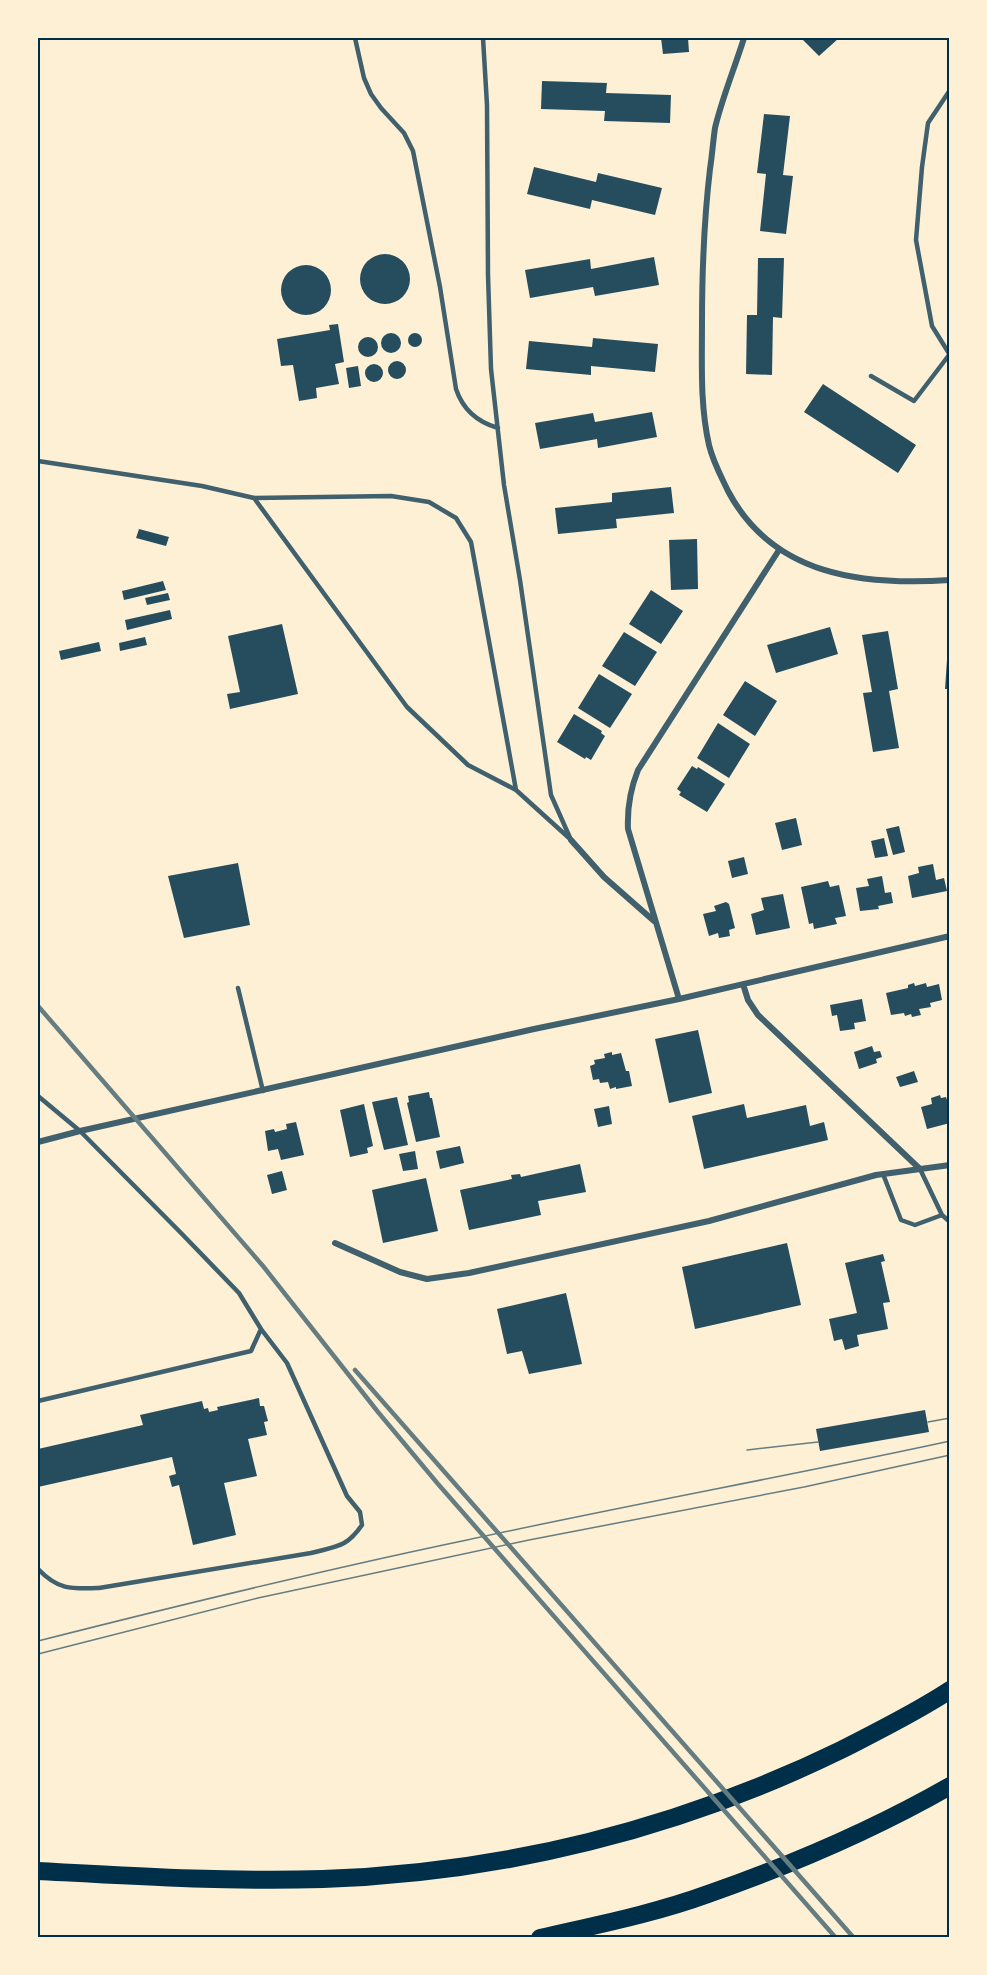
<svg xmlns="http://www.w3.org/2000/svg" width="987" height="1975" font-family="'Noto Sans',sans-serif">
	<rect width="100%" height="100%" fill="#fdf0d5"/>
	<path fill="#264d5e" d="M 661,38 L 688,38 L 689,52 L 663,54 Z
		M 801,38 L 839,38 L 819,56 Z
		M 542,81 L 607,83 L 606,93 L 671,95 L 670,123 L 604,121 L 605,111 L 541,109 Z
		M 764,114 L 790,116 L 783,175 L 793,176 L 786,234 L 760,231 L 766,174 L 757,173 Z
		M 534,167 L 596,182 L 598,173 L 662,188 L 655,215 L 592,200 L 590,209 L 527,194 Z
		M360 279a25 25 0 1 1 50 0a25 25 0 1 1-50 0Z
		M 654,257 L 659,285 L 595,296 L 593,287 L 530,298 L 525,270 L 590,259 L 591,269 Z
		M 758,258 L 784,258 L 782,318 L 773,317 L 772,375 L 746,374 L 747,315 L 757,315 Z
		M281 290a25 25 0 1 1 50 0a25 25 0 1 1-50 0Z
		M 338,324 L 344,362 L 335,364 L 339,384 L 316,388 L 317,398 L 299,401 L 293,365 L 281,366 L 277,339 L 330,330 L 329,325 Z
		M408 340a7 7 0 1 1 14 0a7 7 0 1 1-14 0Z
		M381 343a10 10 0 1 1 20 0a10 10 0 1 1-20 0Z
		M358 347a10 10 0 1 1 20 0a10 10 0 1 1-20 0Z
		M 593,338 L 658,344 L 655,372 L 591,366 L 591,375 L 526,369 L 529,341 L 592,347 Z
		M388 370a9 9 0 1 1 18 0a9 9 0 1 1-18 0Z
		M365 373a9 9 0 1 1 18 0a9 9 0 1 1-18 0Z
		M 358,366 L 361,386 L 349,388 L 346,368 Z
		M 823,384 L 916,445 L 898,473 L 804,412 Z
		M 652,412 L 657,437 L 598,448 L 597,439 L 540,449 L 535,423 L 593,413 L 595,422 Z
		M 671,487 L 674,513 L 616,519 L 617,528 L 558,534 L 555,508 L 612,502 L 612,493 Z
		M 139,529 L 169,537 L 166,546 L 136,538 Z
		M 697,539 L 698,589 L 671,590 L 669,540 Z
		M 163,581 L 166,590 L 124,600 L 122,591 Z
		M 651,590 L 683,611 L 661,644 L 629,624 Z
		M 168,593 L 170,600 L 147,605 L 145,598 Z
		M 170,610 L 172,619 L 127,630 L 125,620 Z
		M 282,624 L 298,694 L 230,709 L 227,694 L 240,692 L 228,636 Z
		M 830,627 L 838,654 L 776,673 L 767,645 Z
		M 888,631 L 898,689 L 889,691 L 899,748 L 873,752 L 863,693 L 872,692 L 862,635 Z
		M 624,632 L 657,652 L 635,686 L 602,666 Z
		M 145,637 L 147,645 L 120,651 L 119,643 Z
		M 99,642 L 101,651 L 61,660 L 59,651 Z
		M 948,645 L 950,645 L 950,689 L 945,689 Z
		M 599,674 L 632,694 L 610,728 L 578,708 Z
		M 745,681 L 777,701 L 755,736 L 723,715 Z
		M 574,714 L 602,731 L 601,733 L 605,736 L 591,760 L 586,757 L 585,759 L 557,742 Z
		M 718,723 L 750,744 L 729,778 L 697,758 Z
		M 692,766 L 697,769 L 698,767 L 725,784 L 707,812 L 679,795 L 681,792 L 677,789 Z
		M 796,818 L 802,845 L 782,850 L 775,823 Z
		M 899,826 L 905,852 L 893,855 L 886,829 Z
		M 884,838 L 888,856 L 875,858 L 871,841 Z
		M 744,857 L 748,874 L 732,878 L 728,861 Z
		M 238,863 L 250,925 L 184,938 L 168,876 Z
		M 933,864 L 936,880 L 944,878 L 947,891 L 912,898 L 908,876 L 919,873 L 918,867 Z
		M 882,876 L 885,893 L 891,892 L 893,903 L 878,906 L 879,909 L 860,911 L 856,888 L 869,886 L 867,879 Z
		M 828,881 L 830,887 L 839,885 L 846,916 L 835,918 L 837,924 L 814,929 L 813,923 L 809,924 L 801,887 Z
		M 783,894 L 790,928 L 756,935 L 751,914 L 764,910 L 761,898 Z
		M 726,902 L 729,904 L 735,928 L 729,930 L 730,936 L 719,938 L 718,933 L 709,936 L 703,914 L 716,911 L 714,906 Z
		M 914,983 L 915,986 L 926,983 L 927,987 L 939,984 L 942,1000 L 930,1003 L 931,1007 L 919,1009 L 921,1015 L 912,1017 L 911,1014 L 905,1016 L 904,1013 L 891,1015 L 886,993 L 908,988 L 908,985 Z
		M 862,999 L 866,1021 L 854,1023 L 855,1029 L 840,1031 L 837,1015 L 832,1016 L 830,1005 Z
		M 698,1030 L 712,1093 L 669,1103 L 655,1039 Z
		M 872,1046 L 874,1052 L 880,1051 L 882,1057 L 876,1059 L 877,1063 L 859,1069 L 854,1052 Z
		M 612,1052 L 612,1055 L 621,1053 L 626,1071 L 629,1071 L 632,1086 L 616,1089 L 616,1087 L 610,1089 L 608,1082 L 600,1083 L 599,1079 L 593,1080 L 590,1066 L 595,1064 L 594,1060 L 605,1058 L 604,1054 Z
		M 914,1071 L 918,1082 L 900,1087 L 896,1077 Z
		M 429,1092 L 430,1098 L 432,1098 L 440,1137 L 416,1142 L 407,1103 L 409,1102 L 408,1096 Z
		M 940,1095 L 941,1098 L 946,1097 L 950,1109 L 950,1123 L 927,1129 L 921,1107 L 932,1104 L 931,1098 Z
		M 397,1097 L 408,1145 L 384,1150 L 372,1102 Z
		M 364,1104 L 373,1146 L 367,1148 L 368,1153 L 350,1157 L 340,1110 Z
		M 744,1104 L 747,1118 L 806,1105 L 810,1126 L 824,1122 L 828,1140 L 704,1169 L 692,1116 Z
		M 609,1106 L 612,1124 L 598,1127 L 594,1109 Z
		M 296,1122 L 304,1155 L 281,1160 L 278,1149 L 268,1151 L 265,1131 L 274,1129 L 275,1132 L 287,1129 L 286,1124 Z
		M 460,1146 L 464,1163 L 440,1169 L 436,1151 Z
		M 415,1151 L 418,1169 L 403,1171 L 399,1154 Z
		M 580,1164 L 586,1192 L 538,1201 L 541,1215 L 469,1230 L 460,1190 L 512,1179 L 511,1175 L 520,1174 L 521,1177 Z
		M 282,1171 L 287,1190 L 272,1194 L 267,1175 Z
		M 426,1178 L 438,1231 L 383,1243 L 372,1190 Z
		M 787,1243 L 801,1305 L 695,1329 L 682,1267 Z
		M 883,1254 L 885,1261 L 881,1262 L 890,1302 L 883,1303 L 888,1329 L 857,1335 L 859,1346 L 845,1350 L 842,1339 L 834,1341 L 829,1319 L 857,1313 L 845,1263 Z
		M 566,1293 L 582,1364 L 529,1374 L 522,1351 L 507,1354 L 497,1309 Z
		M 259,1398 L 260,1406 L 264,1406 L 268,1421 L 264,1422 L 267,1435 L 248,1439 L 257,1476 L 224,1483 L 236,1535 L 193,1545 L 179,1485 L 172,1487 L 169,1476 L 176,1474 L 172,1457 L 38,1487 L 38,1449 L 143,1425 L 140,1415 L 202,1401 L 204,1409 L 208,1408 L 209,1412 L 218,1410 L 217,1407 Z
		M 925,1410 L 929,1432 L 820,1451 L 816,1429 Z"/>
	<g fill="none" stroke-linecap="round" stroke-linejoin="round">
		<path stroke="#3f606c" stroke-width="4.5" d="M 355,38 L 364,78 L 371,94 L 381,108 L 404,133 L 413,151 L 440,287 L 456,389 C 463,410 477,422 498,428
			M 483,38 L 487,105 L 488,275 L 491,369 L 504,485 L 520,580 L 551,795 L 571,840
			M 950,90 L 928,123 L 922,167 L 916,240 L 932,326 L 950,355
			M 871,376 L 914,401 L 949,355
			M 38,461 L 202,486 L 254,498 L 391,496 L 429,502 L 456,518 L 471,542 L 516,790
			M 254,498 L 407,707 L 468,765 L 516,790 L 569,838
			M 238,988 L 263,1091
			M 38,1096 L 80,1131 L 182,1234 L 239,1293 L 261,1329 L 251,1351 L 38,1401
			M 920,1169 L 942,1215 L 950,1222
			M 883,1174 L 901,1220 L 915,1225 L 942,1215
			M 38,1569 C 58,1590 71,1589 99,1588 L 311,1553 C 337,1546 346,1548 362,1525 L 360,1512 L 347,1496 L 287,1363 L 261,1329"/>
		<path stroke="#3f606c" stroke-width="6" d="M 744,38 C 735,67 722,98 715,128 C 713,142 712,156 710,169 C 704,220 702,272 702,323 C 702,364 700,405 709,445 C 713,462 721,476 728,491 C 773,576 863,586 950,580
			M 571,840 L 604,877 L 654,921
			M 743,984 L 748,1000 L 758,1015 L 920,1169
			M 679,999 L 628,829 C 627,807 630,790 638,770 L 779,550
			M 38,1142 L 80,1131 L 534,1029 L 679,999 L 950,936
			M 335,1243 L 400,1272 L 427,1279 L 469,1273 L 709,1221 L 876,1175 L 950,1165"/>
		<path stroke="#003049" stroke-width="18" d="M 38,1871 C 132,1876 228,1882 323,1879 C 503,1873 679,1829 841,1750 C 878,1731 915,1713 950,1690
			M 540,1938 C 596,1925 653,1914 708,1894 C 791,1865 873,1830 950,1786"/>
		<path stroke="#657d81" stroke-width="1.5" d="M 928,1422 L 950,1418
			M 747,1450 L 818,1442
			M 38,1641 C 180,1605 323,1570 467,1540 C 627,1505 789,1476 950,1441
			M 38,1654 L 258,1598 L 529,1540 L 804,1487 L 950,1455"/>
		<path stroke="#657d81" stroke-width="4.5" d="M 38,1006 L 263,1266 L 378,1412 L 438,1484 L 836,1938
			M 355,1370 L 854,1938"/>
	</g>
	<rect width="987" height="1975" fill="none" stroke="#fdf0d5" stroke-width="78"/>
	<rect x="39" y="39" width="909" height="1897" fill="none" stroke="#003049" stroke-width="2"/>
</svg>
